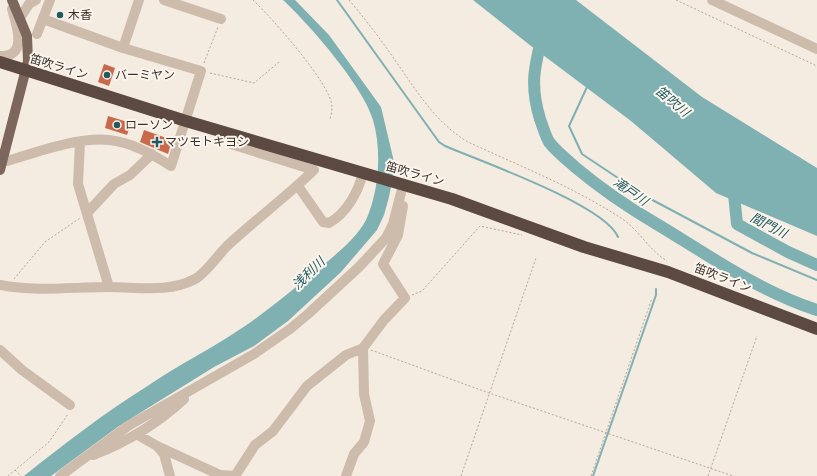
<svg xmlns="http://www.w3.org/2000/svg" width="817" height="476" font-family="'Nunito Sans','Noto Sans JP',sans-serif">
	<rect width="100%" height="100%" fill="#f4ebe1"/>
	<path fill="#7fb0b2" d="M 283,0 L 295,0 L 329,35 L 381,107 L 395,166 L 389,197 L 384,215 L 377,230 L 341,272 L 288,321 L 254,346 L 214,367 L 119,426 L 51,476 L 24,476 C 64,444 103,414 146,387 C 178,365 213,348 245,326 C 271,308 296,287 321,267 C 336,254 356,239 366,220 C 379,192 382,150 373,120 C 364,87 309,24 283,0 Z
		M 473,0 L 576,0 L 702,97 L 817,168 L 817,236 L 716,193 L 631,121 L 531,46 Z"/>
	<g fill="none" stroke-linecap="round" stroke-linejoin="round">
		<path stroke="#7fb0b2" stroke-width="2" d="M 337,0 L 439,142 L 445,146 C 480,161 605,205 618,237
			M 587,87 L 569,126 L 582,154 L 645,196 L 752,253 L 817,280
			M 593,476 L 656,295 L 656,289"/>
		<path stroke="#7fb0b2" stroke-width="12" d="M 542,36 C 534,69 530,86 540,119 C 543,127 545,135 549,142 C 556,151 566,159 575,167 C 600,188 626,206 655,223 C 707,254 758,291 817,310
			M 733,184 L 737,224 L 788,252 L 817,265"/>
	</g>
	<path fill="#c8694b" d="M 104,64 L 115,68 L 109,86 L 98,82 Z
		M 108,116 L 131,123 L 127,135 L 105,128 Z
		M 144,130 L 172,140 L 168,154 L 140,142 Z"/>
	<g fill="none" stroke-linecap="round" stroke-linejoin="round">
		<path stroke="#b9a596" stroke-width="1" stroke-dasharray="2 2" stroke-linecap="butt" d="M 253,0 C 271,17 332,85 332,107 C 332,111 331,116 330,119
			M 349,0 C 366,20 382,41 397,63 C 418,93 436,123 468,142 C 520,166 573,187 621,218 C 639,230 649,250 667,261
			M 676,0 L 817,66
			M 204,63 L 218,27
			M 210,73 L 254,83 L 279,62
			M 14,279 L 45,242 L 80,218
			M 412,295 L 422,291 L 480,226 L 522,235
			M 371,350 L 489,393 L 733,476
			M 15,470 L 21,476
			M 8,476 L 49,442 L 68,414
			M 461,476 L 536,258
			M 591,476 L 652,298
			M 708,476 L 757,336"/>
		<path stroke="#cdbbac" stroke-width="10" d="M 164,0 L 221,19
			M 712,0 L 817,49
			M 20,18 L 29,4 L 36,0
			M 37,34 L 50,0
			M 123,48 L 139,0
			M 0,56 C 29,58 16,23 12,9
			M 80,142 L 78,184 L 109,287
			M 2,161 L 7,161 C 37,152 77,137 109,140 C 131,142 152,154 171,166 L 201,71 L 123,48 L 43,19
			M 298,186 L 323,222 L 329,223 C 347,213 358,192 363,173
			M 87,213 L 114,184 L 130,175 L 152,154
			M 0,285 C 36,292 72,287 109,287 C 138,287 169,293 195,279 C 206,273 218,255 227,246 C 255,220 286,197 314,170 L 231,144 L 233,135
			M 0,350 L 22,370 L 70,405
			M 138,435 L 157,446 L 220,475 L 236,476
			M 158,447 L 164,454 L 170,476
			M 93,455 C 127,442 157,424 184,399
			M 60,476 L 128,426 L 254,354 L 290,329 L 308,314 L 359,267 L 386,238 L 393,224 L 403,185
			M 235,476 L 255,445 L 273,431 L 307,386 L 346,355 L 363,348 L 384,320 L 405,298 L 383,264 L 398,235 L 403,206
			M 346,476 L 354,454 L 364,442 L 370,421 L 364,394 L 363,348"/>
		<path stroke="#7d675c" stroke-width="10" d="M 0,170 L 28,61 L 27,36 L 12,0"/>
		<path stroke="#5c4a42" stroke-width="12" d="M 0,62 L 186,121 L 452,199 L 584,247 L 668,272 L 817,329"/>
	</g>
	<g fill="#1f5a5e" stroke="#fbf5ee" stroke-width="1.5">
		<circle cx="60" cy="15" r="4"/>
		<circle cx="107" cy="75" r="4"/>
		<circle cx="117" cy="125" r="4"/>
		<path d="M155 136h4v4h4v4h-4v4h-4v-4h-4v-4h4z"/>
	</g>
	<g text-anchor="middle" stroke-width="4" stroke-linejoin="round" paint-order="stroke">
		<g font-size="12" fill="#3b302b" stroke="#fbf5ee" text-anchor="start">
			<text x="68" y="19">木香</text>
			<text x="115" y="79">バーミヤン</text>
			<text x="125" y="129">ローソン</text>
			<text x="165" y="146">マツモトキヨシ</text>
		</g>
		<g font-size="12" fill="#3b302b" stroke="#fbf5ee">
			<text transform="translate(59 67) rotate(17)" y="4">笛吹ライン</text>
			<text transform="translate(415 174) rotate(16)" y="4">笛吹ライン</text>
			<text transform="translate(723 278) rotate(21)" y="4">笛吹ライン</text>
		</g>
		<g font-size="13" font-style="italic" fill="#1f5a5e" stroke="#fbf5ee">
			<text transform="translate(673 101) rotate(40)" y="5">笛吹川</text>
			<text transform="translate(631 191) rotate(35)" y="5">滝戸川</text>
			<text transform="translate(769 225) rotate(27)" y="5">間門川</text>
			<text transform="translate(308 273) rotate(-44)" y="5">浅利川</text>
		</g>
	</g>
</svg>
